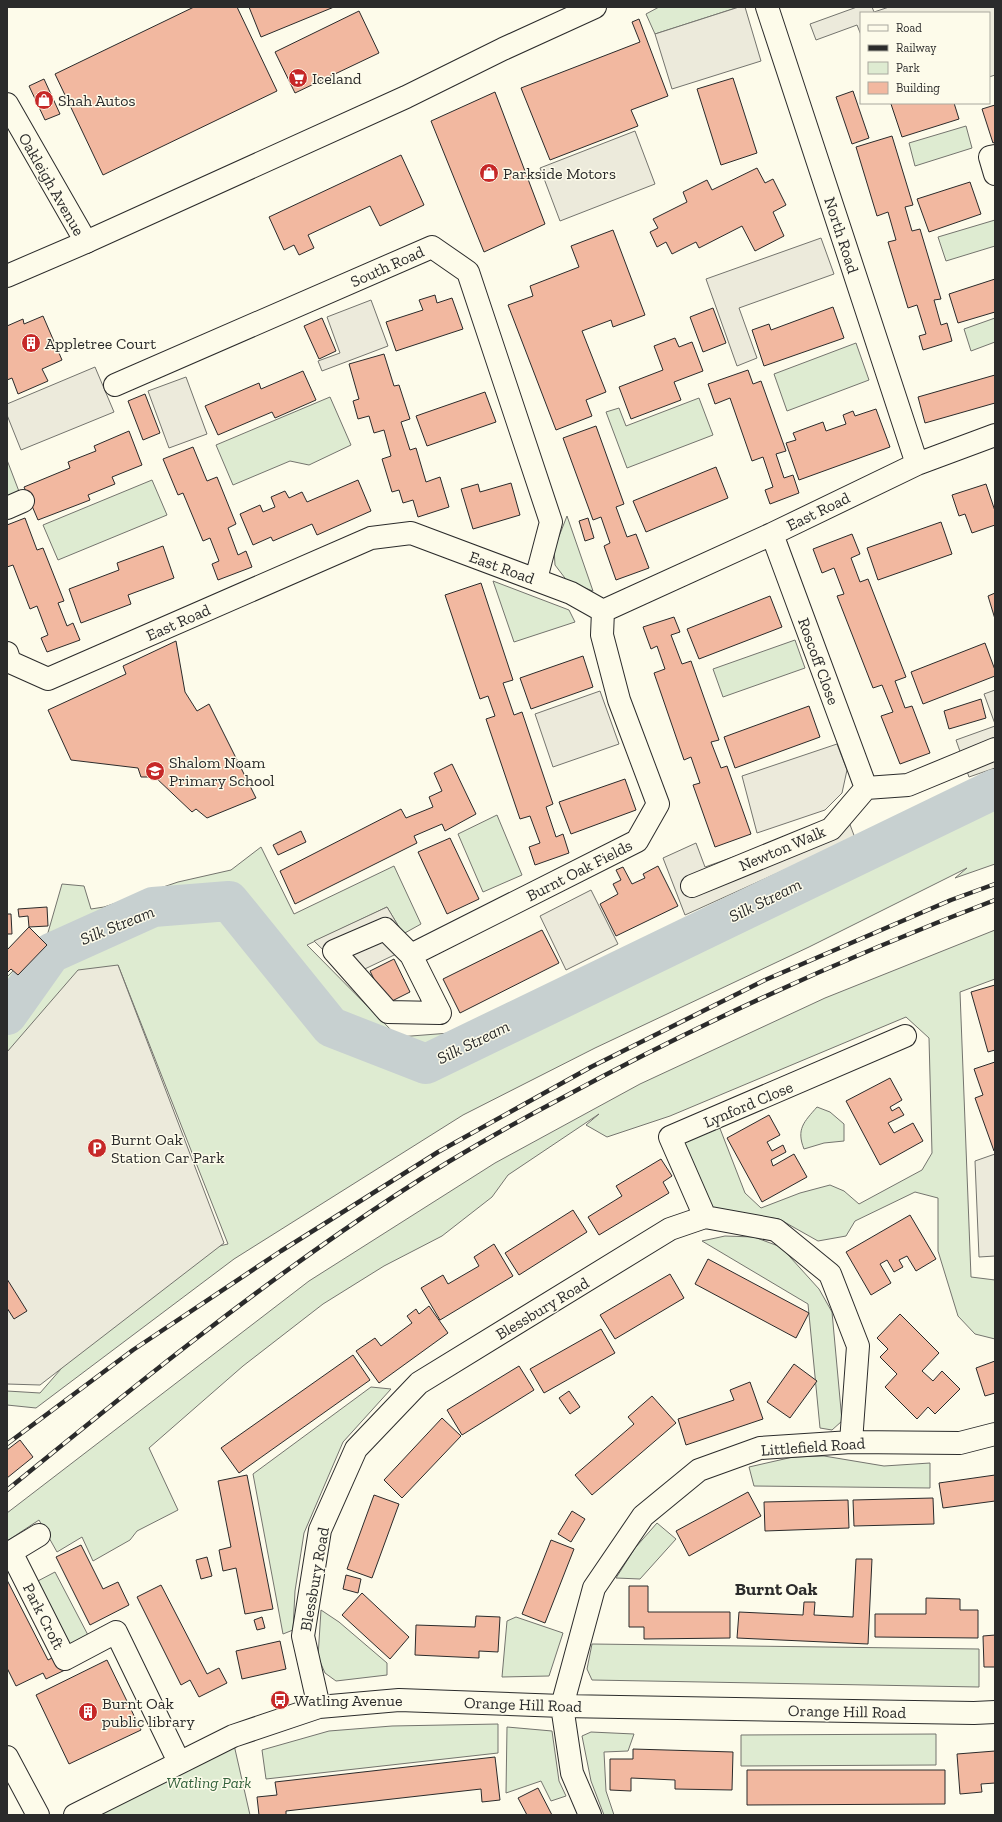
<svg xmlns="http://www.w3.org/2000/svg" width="1002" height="1822" font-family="'Zilla Slab',serif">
	<rect width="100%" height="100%" fill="#fdfbea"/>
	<path fill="#deebd1" stroke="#74746e" d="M 659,7 L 739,7 L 655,34 L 646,14 Z
		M 966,126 L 972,148 L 915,166 L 909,143 Z
		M 995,220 L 995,246 L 946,261 L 938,237 Z
		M 995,318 L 995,342 L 971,351 L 964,329 Z
		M 856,343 L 869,380 L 787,411 L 774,374 Z
		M 330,397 L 351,445 L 309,465 L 290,461 L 233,485 L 216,445 Z
		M 699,398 L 713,435 L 627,468 L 606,412 L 619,408 L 626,426 Z
		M 7,460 L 20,494 L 7,499 Z
		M 152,480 L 167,515 L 58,560 L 43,525 Z
		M 567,516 L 593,591 L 568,582 L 555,565 L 554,549 Z
		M 493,581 L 569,610 L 575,622 L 514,642 Z
		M 795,640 L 805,668 L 723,697 L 713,669 Z
		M 995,778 L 995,864 L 955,878 L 967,868 L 809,947 L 595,1048 L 463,1115 L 234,1259 L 36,1408 L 7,1405 L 7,1391 L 40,1393 L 102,1322 L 202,1250 L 228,1244 L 118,965 L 7,1135 L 7,977 L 47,936 L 62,884 L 84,886 L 91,909 L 104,907 L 178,882 L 231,870 L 261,847 L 294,914 L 394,866 L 421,924 L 403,934 L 387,907 L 307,945 L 398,1037 L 450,1033 Z
		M 497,815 L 522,875 L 483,892 L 458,834 Z
		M 995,930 L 995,979 L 960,992 L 971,1277 L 995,1280 L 995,1339 L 975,1334 L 958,1316 L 938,1251 L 938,1198 L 915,1192 L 855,1221 L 846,1236 L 818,1241 L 779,1219 L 714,1211 L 682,1140 L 719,1126 L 745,1193 L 761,1208 L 800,1193 L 830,1185 L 844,1191 L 859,1204 L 922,1170 L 932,1153 L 929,1038 L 906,1017 L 670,1116 L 607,1137 L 586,1125 L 599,1114 L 508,1175 L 492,1197 L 442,1236 L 384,1266 L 323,1304 L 243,1366 L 149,1448 L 178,1510 L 137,1531 L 130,1540 L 93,1561 L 82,1537 L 57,1552 L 39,1520 L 7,1541 L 7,1513 L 309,1281 L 495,1163 L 640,1084 L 825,998 Z
		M 817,1107 L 830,1112 L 844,1124 L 844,1141 L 824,1143 L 804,1149 C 796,1129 804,1122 817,1107 Z
		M 725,1236 L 754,1237 L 781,1247 L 819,1289 L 832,1312 L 842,1421 L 832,1430 L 820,1428 L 808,1304 L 702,1241 Z
		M 371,1387 L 391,1389 L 343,1442 L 304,1533 L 295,1591 L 293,1630 L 283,1634 L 253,1474 Z
		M 824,1456 L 884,1466 L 930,1463 L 930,1488 L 754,1486 L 749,1467 L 793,1457 Z
		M 657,1523 L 676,1539 L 640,1579 L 616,1578 L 635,1548 Z
		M 55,1572 L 89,1637 L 68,1648 L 34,1583 Z
		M 321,1610 L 339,1622 L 387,1663 L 387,1675 L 336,1681 L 325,1673 L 318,1657 Z
		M 516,1617 L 563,1633 L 549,1676 L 502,1677 L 507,1621 Z
		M 592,1644 L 979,1649 L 979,1687 L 592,1680 L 587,1669 Z
		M 498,1724 L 498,1753 L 266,1779 L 262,1750 L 329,1731 L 392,1726 Z
		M 507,1727 L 552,1731 L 559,1781 L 566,1796 L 551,1801 L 541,1781 L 506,1793 Z
		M 591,1732 L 634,1734 L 628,1751 L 604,1752 L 606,1791 L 614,1815 L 604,1815 L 591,1781 L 582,1736 Z
		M 936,1734 L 936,1765 L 741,1766 L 741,1735 Z
		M 232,1736 L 250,1815 L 76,1815 Z"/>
	<path fill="#eceadb" stroke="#74746e" d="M 739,7 L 745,7 L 761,61 L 672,89 L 655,34 Z
		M 857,7 L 872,7 L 874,12 L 889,7 L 995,7 L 995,75 L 989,77 L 989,13 L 861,13 L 861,35 L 857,25 L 816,40 L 810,24 Z
		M 635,131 L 655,184 L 560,221 L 540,168 Z
		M 821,238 L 834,274 L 739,308 L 757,358 L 737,366 L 706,279 Z
		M 371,300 L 388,346 L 322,371 L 318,361 L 340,353 L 327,317 Z
		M 95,367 L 114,412 L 21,450 L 7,415 L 7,404 Z
		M 186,377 L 207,434 L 169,448 L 148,391 Z
		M 995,690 L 995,724 L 984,694 Z
		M 600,691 L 619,744 L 553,767 L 535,714 Z
		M 995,726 L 995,768 L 969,777 L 956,740 Z
		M 837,744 L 847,770 L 842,793 L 825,810 L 757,833 L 742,776 Z
		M 843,806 L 855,838 L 685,915 L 663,858 L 696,843 L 705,867 L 829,823 Z
		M 591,890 L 618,944 L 566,970 L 540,916 Z
		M 387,907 L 411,947 L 350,976 L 314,941 Z
		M 118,965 L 224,1243 L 40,1385 L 7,1384 L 7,1052 L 78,970 Z
		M 995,1154 L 995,1256 L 979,1257 L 975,1161 Z"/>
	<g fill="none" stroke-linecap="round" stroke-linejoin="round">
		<path stroke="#c7d0d0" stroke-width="40" d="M 7,1015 L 51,953 L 153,907 L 229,901 L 331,1027 L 426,1064 L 995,789"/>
	</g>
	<path fill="#f2b8a0" stroke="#2b2b2b" d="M 194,7 L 237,7 L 277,91 L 103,175 L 55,74 Z
		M 249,7 L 334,7 L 261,37 Z
		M 359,11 L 379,53 L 295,93 L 275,52 Z
		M 639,19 L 668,96 L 631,110 L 638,126 L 550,160 L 521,88 L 640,42 L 632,22 Z
		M 733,78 L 757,153 L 721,165 L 697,89 Z
		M 44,79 L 60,114 L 45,120 L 29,86 Z
		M 853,91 L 869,138 L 852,144 L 836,97 Z
		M 495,92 L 545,224 L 484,252 L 431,121 Z
		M 893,103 L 954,103 L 959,119 L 902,137 L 891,104 Z
		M 995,105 L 995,142 L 993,143 L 982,109 Z
		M 892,136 L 913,205 L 905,207 L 912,231 L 920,229 L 941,299 L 934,300 L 941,325 L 947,323 L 952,341 L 923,350 L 919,336 L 926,334 L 917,305 L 908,308 L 888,242 L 896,240 L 888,212 L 877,216 L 856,147 Z
		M 401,155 L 424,205 L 380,226 L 370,206 L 308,235 L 314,248 L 299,255 L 294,245 L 284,250 L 269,217 Z
		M 757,168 L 765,183 L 773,179 L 786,205 L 773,212 L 784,236 L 755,251 L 742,226 L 699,248 L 696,242 L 672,254 L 666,242 L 657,247 L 650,232 L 658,228 L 653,219 L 687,202 L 683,192 L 707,180 L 712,190 Z
		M 970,182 L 981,214 L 929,232 L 917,199 Z
		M 613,230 L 645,315 L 613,327 L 611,320 L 582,331 L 606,392 L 586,400 L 592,416 L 556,430 L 508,305 L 533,296 L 530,286 L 579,267 L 571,246 Z
		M 995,279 L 995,312 L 958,323 L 949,294 Z
		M 435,295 L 437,303 L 452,298 L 463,329 L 396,351 L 386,322 L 423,310 L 419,300 Z
		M 833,307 L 844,338 L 764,366 L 752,330 L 769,324 L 771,330 Z
		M 713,308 L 726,343 L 703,352 L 690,317 Z
		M 43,316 L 62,360 L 42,369 L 48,381 L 18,394 L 12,378 L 7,380 L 7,326 L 23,319 L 24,324 Z
		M 322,318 L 336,351 L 319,359 L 304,326 Z
		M 675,338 L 679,347 L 692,342 L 703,371 L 674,382 L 681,400 L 631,419 L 619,387 L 663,370 L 654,346 Z
		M 384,354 L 394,386 L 399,385 L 410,419 L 401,422 L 410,450 L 416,448 L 426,482 L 440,477 L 449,507 L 418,517 L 413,500 L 403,503 L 399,490 L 392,492 L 382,459 L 391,456 L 384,430 L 374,433 L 369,416 L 358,419 L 353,401 L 359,399 L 349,364 Z
		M 748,370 L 753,384 L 761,381 L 786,451 L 776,454 L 784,478 L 793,475 L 799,493 L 770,504 L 765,490 L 773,487 L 763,457 L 752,461 L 730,398 L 715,404 L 708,384 Z
		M 303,371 L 316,400 L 275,418 L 272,412 L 218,435 L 205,406 L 259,383 L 261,389 Z
		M 995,375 L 995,403 L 925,423 L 918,397 Z
		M 485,392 L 496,422 L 427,446 L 416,416 Z
		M 145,394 L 160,433 L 143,440 L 128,401 Z
		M 876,409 L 890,447 L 799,480 L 786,443 L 796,440 L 793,433 L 823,422 L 826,431 L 846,424 L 843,415 L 853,411 L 855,416 Z
		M 596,426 L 624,504 L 616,507 L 627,537 L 636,534 L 649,568 L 616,580 L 604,546 L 610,543 L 601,517 L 593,520 L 563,438 Z
		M 129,431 L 142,465 L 112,477 L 115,484 L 88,495 L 90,500 L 38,520 L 24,487 L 70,468 L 68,462 L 96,451 L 94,446 Z
		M 193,447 L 207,481 L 217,477 L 236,524 L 228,528 L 238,555 L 246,551 L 252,567 L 218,580 L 212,564 L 219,561 L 210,538 L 203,541 L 183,493 L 178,495 L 163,459 Z
		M 716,467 L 728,498 L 646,532 L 633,501 Z
		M 358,480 L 371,511 L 317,535 L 312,524 L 273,541 L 271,537 L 253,545 L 240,514 L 260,505 L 263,512 L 275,507 L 271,497 L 285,491 L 289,498 L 302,492 L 307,502 Z
		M 511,483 L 520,515 L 473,529 L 461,489 L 478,484 L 480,492 Z
		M 986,484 L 995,511 L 995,525 L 972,533 L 965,514 L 959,516 L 952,495 Z
		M 25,518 L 37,550 L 43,548 L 64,601 L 58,603 L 67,626 L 73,623 L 80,640 L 47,652 L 41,638 L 48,635 L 37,606 L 30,609 L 13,565 L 7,567 L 7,525 Z
		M 588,518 L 594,538 L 585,541 L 579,521 Z
		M 941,522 L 952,554 L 878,580 L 867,548 Z
		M 852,534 L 860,554 L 851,558 L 860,582 L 868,579 L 906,677 L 895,681 L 905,708 L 912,706 L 930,753 L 900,764 L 881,716 L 893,712 L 882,685 L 873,688 L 837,596 L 844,594 L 834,568 L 822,573 L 813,549 Z
		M 163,546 L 174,578 L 128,595 L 131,604 L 81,623 L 69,589 L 119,570 L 117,563 Z
		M 481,583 L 513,680 L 503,683 L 514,715 L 522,712 L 553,804 L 546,807 L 556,837 L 563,834 L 569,853 L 535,865 L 529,847 L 540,843 L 530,816 L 520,819 L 486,719 L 495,716 L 488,696 L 480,699 L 445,595 Z
		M 995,593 L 995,619 L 988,596 Z
		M 770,596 L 782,627 L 699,659 L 687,629 Z
		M 674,617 L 680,632 L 671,635 L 682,664 L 691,661 L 719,740 L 711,742 L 721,768 L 727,766 L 751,834 L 715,847 L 693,785 L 700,783 L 691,757 L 684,760 L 654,673 L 665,669 L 657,646 L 651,649 L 643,627 Z
		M 176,641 L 185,692 L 197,711 L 209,704 L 256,798 L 207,818 L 196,809 L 192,812 L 155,777 L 141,777 L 138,768 L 71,760 L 48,710 L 126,674 L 123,666 Z
		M 985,643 L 995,670 L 995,676 L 923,704 L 911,672 Z
		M 583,656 L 593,687 L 531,709 L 520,678 Z
		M 981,699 L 986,718 L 949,729 L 944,711 Z
		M 809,706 L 820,737 L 735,768 L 724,737 Z
		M 452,764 L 476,814 L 445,831 L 442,824 L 414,836 L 417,843 L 295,904 L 280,871 L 401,809 L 406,818 L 433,807 L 429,797 L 442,791 L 434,773 Z
		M 625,779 L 636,810 L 571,834 L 559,802 Z
		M 301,831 L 306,842 L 278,855 L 273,845 Z
		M 450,838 L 479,899 L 447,914 L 418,852 Z
		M 658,866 L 678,906 L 616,936 L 600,904 L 618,894 L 613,884 L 621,880 L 616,870 L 623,867 L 632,884 L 645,878 L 643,874 Z
		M 47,907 L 48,926 L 29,927 L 28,916 L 19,917 L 18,909 Z
		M 7,914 L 11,914 L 12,934 L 7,934 Z
		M 29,927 L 47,945 L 18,975 L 11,969 L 7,973 L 7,950 Z
		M 542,930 L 559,963 L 460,1013 L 443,979 Z
		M 394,959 L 410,992 L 386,1004 L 370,971 Z
		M 995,985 L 995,1050 L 988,1052 L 971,992 Z
		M 995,1062 L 995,1150 L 994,1151 L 975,1098 L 983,1095 L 974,1069 Z
		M 890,1078 L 902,1100 L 890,1107 L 892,1111 L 899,1107 L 904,1115 L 888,1123 L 894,1133 L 913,1123 L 923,1141 L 880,1165 L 846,1101 Z
		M 769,1115 L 780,1135 L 767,1142 L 772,1151 L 783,1145 L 786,1152 L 771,1160 L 773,1166 L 794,1154 L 807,1177 L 762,1202 L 727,1138 Z
		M 661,1159 L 672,1176 L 663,1182 L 669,1193 L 599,1235 L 588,1217 L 622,1196 L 616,1186 Z
		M 573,1210 L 587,1232 L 519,1275 L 505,1253 Z
		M 910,1215 L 936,1259 L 916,1271 L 907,1256 L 899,1260 L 903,1267 L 894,1272 L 887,1260 L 880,1264 L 891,1283 L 871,1295 L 846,1252 Z
		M 494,1244 L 513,1276 L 440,1320 L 421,1288 L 443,1275 L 448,1284 L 479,1266 L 474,1257 Z
		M 708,1259 L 809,1313 L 796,1338 L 695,1284 Z
		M 670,1274 L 684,1298 L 615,1339 L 600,1315 Z
		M 7,1279 L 27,1311 L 14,1319 L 7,1308 Z
		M 429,1306 L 448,1333 L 379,1383 L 356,1351 L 375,1338 L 381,1346 L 412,1323 L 407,1316 L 416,1309 L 419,1314 Z
		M 900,1314 L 939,1353 L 922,1371 L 933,1381 L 942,1371 L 960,1389 L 935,1414 L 928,1407 L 917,1419 L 885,1387 L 897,1374 L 880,1357 L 888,1349 L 877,1338 Z
		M 601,1329 L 615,1353 L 544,1393 L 530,1369 Z
		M 353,1355 L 370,1380 L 239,1473 L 221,1448 Z
		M 995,1361 L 995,1393 L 985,1396 L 976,1368 Z
		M 794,1364 L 817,1381 L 790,1418 L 767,1402 Z
		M 519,1366 L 534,1390 L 462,1435 L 447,1410 Z
		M 750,1382 L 763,1419 L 686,1445 L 678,1419 L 734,1400 L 730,1390 Z
		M 569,1391 L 580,1407 L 570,1414 L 559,1398 Z
		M 652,1396 L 676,1423 L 592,1495 L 575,1475 L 634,1424 L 628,1417 Z
		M 442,1418 L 461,1436 L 402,1498 L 384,1480 Z
		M 20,1440 L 33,1457 L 7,1478 L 7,1450 Z
		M 247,1475 L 273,1609 L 245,1614 L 236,1568 L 223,1571 L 219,1550 L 231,1547 L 218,1481 Z
		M 995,1475 L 995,1501 L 943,1508 L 939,1483 Z
		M 748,1492 L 761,1516 L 689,1556 L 676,1531 Z
		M 374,1495 L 399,1504 L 372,1578 L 347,1569 Z
		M 933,1498 L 934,1524 L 854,1526 L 853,1500 Z
		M 848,1500 L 849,1528 L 765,1531 L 764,1502 Z
		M 572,1511 L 585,1519 L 571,1542 L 558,1534 Z
		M 551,1540 L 574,1549 L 545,1623 L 522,1614 Z
		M 81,1545 L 103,1589 L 118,1582 L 129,1605 L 90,1625 L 56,1557 Z
		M 207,1557 L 212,1576 L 201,1579 L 196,1560 Z
		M 856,1559 L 872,1559 L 868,1644 L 737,1638 L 739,1612 L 803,1615 L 804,1602 L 815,1602 L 814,1615 L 853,1617 Z
		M 346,1575 L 361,1579 L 358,1593 L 343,1589 Z
		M 7,1580 L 48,1660 L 58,1655 L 65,1670 L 46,1679 L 43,1673 L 16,1686 L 7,1668 Z
		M 161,1585 L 207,1674 L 219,1668 L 227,1683 L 199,1697 L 190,1680 L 181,1685 L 137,1597 Z
		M 629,1586 L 648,1586 L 648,1612 L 730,1612 L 730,1638 L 644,1639 L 644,1627 L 629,1627 Z
		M 362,1593 L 409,1637 L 390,1659 L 342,1615 Z
		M 926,1598 L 960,1599 L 960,1610 L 978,1610 L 978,1638 L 875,1637 L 875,1614 L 926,1614 Z
		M 476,1616 L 500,1617 L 498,1652 L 479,1651 L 479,1658 L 415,1655 L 416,1625 L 475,1627 Z
		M 262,1617 L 265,1628 L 257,1630 L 254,1620 Z
		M 995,1635 L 995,1667 L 984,1667 L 983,1636 Z
		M 280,1641 L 286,1669 L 242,1679 L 236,1651 Z
		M 107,1660 L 141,1730 L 69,1764 L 36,1695 Z
		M 633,1749 L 733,1752 L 732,1790 L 675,1789 L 675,1780 L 631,1778 L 631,1791 L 610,1790 L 610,1759 L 633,1759 Z
		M 995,1751 L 995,1783 L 981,1784 L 982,1792 L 960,1794 L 957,1754 Z
		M 495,1757 L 500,1800 L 482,1802 L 481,1789 L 286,1811 L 286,1815 L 259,1815 L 257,1797 L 277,1795 L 275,1782 Z
		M 747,1770 L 945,1770 L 945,1804 L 747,1805 Z
		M 538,1788 L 552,1815 L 527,1815 L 518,1798 Z"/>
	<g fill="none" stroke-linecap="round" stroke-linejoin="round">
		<g stroke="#2b2b2b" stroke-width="24">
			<path id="minor" d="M 767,7 L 917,464
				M 7,104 L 86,242
				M 995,156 L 990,157 L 995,174
				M 115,385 L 432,247 L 468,272 L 551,522 L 536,579
				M 7,508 L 23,501
				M 772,534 L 866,788
				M 7,653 L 10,662 L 48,679 L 371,538 L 411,533 L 571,593 L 603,611 L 772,534 L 917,464 L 995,435
				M 692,886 L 831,829 L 866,788 L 908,785 L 995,749
				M 411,955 L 385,929 L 334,951 L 388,1012 L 440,1013 L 411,955 L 637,841 L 658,804 L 619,700 L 602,635 L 603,611
				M 705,1217 L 670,1137 L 905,1036
				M 39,1535 L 11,1552 L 65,1659 L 116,1632 L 179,1762
				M 319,1707 L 303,1636 L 320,1530 L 356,1449 L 419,1383 L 670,1229 L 705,1217 L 776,1230 L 830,1274 L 858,1346 L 851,1442
				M 7,1757 L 38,1815
				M 75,1815 L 233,1736 L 319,1707 L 399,1700 L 562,1706 L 974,1713 L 995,1712
				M 590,1815 L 572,1773 L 562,1706 L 594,1588 L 643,1516 L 699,1470 L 760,1448 L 851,1442 L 960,1443 L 995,1434"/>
		</g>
		<g stroke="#2b2b2b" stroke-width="24">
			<path id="major" d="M 7,276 L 86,242 L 406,97 L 503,49 L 595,7"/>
		</g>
		<use href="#minor" stroke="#fdfbea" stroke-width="22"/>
		<use href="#major" stroke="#fdfbea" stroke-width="22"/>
		<g stroke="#2b2b2b" stroke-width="4.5">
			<path id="rail" d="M 7,1444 L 133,1350 L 281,1251 L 438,1152 L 591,1067 L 765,980 L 951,900 L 995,884
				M 7,1490 C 133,1387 260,1284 396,1195 C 449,1160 505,1128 562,1098 C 702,1022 846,957 995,900"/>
		</g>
		<use href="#rail" stroke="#fdfbea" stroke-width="3" stroke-dasharray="9" stroke-linecap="butt"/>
	</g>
	<defs>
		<g id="supermarket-disc" transform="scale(1)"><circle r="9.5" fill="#c62828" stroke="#fdfbea"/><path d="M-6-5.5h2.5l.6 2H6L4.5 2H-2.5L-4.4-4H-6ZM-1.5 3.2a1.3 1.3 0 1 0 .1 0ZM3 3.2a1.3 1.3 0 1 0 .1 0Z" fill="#fff"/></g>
		<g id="shop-disc" transform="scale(1)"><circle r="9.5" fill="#c62828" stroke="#fdfbea"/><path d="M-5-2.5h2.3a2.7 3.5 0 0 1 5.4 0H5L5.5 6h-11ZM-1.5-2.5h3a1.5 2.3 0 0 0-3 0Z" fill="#fff"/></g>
		<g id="building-disc" transform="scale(1)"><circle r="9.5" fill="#c62828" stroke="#fdfbea"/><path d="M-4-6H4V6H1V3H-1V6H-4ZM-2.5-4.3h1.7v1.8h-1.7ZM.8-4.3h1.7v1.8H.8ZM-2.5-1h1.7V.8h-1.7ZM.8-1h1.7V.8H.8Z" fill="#fff"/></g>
		<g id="school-disc" transform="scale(1)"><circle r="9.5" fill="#c62828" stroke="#fdfbea"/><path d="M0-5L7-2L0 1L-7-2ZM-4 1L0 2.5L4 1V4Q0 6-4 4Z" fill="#fff"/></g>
		<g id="parking-disc" transform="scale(1)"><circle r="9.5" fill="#c62828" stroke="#fdfbea"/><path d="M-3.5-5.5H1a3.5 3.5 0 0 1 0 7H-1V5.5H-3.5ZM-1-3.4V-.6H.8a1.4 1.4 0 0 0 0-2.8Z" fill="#fff"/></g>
		<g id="bus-disc" transform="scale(1)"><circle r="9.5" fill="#c62828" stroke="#fdfbea"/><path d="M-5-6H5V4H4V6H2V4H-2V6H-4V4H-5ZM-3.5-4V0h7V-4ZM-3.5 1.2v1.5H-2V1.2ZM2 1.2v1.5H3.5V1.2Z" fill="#fff"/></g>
	</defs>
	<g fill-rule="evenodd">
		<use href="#supermarket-disc" x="298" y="78"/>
		<use href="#shop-disc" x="44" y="100"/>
		<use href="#shop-disc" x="489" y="173"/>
		<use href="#building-disc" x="31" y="343"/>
		<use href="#school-disc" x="155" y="771"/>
		<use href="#parking-disc" x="97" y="1148"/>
		<use href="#bus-disc" x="280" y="1700"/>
		<use href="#building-disc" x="88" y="1712"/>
	</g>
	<g text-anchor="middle" stroke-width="3" stroke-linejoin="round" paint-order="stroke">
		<g font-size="16" fill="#2b2b2b" stroke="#fdfbea" text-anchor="start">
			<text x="312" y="84">Iceland</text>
			<text x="58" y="106">Shah Autos</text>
			<text x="503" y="179">Parkside Motors</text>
			<text x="45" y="349">Appletree Court</text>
			<text x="169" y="768">Shalom Noam<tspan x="169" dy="18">Primary School</tspan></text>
			<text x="111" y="1145">Burnt Oak<tspan x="111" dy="18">Station Car Park</tspan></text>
			<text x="294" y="1706">Watling Avenue</text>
			<text x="102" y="1709">Burnt Oak<tspan x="102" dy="18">public library</tspan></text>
		</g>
		<g font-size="16" fill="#2b2b2b" stroke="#fdfbea">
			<text transform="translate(52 184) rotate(60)" y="6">Oakleigh Avenue</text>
			<text transform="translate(842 235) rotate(72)" y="6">North Road</text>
			<text transform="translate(387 266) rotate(-24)" y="6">South Road</text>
			<text transform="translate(818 511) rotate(-26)" y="6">East Road</text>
			<text transform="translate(502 567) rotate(20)" y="6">East Road</text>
			<text transform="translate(178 622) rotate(-24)" y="6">East Road</text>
			<text transform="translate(819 661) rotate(70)" y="6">Roscoff Close</text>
			<text transform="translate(782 848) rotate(-23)" y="6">Newton Walk</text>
			<text transform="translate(579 870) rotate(-27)" y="6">Burnt Oak Fields</text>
			<text transform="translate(748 1104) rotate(-23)" y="6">Lynford Close</text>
			<text transform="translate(542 1308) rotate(-31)" y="6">Blessbury Road</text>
			<text transform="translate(813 1446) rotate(-4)" y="6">Littlefield Road</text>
			<text transform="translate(314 1579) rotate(-80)" y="6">Blessbury Road</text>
			<text transform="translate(44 1616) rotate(63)" y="6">Park Croft</text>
			<text transform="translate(523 1704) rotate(2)" y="6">Orange Hill Road</text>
			<text transform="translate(847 1711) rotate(1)" y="6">Orange Hill Road</text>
		</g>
		<g font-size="16" font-style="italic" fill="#34623c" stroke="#fdfbea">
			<text x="209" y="1788">Watling Park</text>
		</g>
		<g font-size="17" font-style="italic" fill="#2b2b2b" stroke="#fdfbea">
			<text transform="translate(765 900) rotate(-26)" y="6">Silk Stream</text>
			<text transform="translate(117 925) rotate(-22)" y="6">Silk Stream</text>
			<text transform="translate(473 1042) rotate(-26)" y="6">Silk Stream</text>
		</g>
		<g font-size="18" font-weight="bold" fill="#2b2b2b" stroke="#fdfbea">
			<text x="776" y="1595">Burnt Oak</text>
		</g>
	</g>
	<rect width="1002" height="1822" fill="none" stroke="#2b2b2b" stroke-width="16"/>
	<rect x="860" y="12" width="130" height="92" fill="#fdfbea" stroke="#a9a89e"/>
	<rect x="868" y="25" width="20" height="6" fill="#fdfbea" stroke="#a9a89e"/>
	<text x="896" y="32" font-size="12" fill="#2b2b2b">Road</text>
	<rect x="868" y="45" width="20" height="6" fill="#2b2b2b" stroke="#a9a89e"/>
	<text x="896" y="52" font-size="12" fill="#2b2b2b">Railway</text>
	<rect x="868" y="62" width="20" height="12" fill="#deebd1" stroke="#a9a89e"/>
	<text x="896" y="72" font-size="12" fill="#2b2b2b">Park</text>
	<rect x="868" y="82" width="20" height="12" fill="#f2b8a0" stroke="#a9a89e"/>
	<text x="896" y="92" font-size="12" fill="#2b2b2b">Building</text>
</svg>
